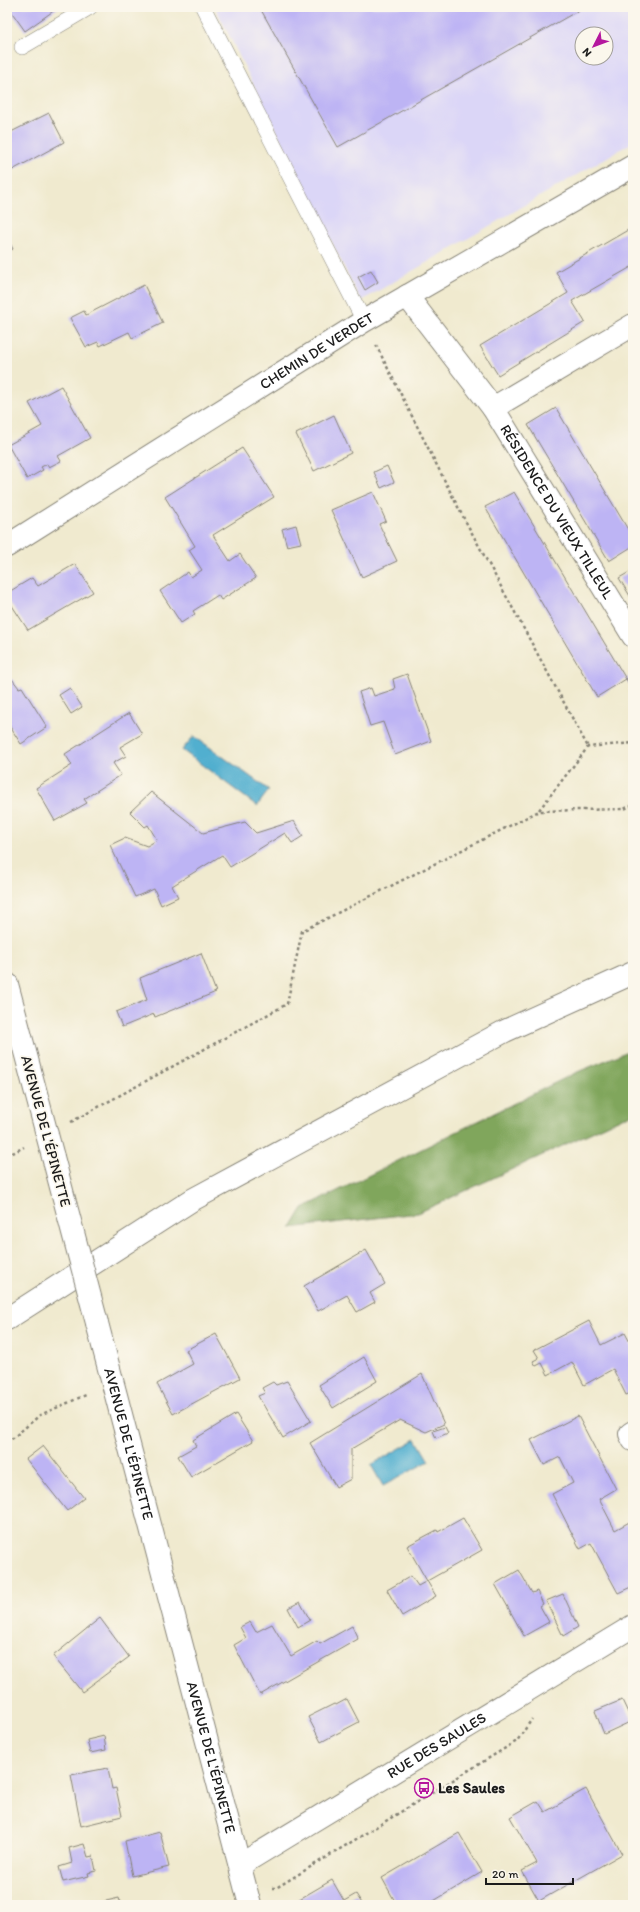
<svg xmlns="http://www.w3.org/2000/svg" width="640" height="1912" font-family="Itim,sans-serif">
	<rect width="100%" height="100%" fill="#fbf7ec"/>
	<filter id="ink" filterUnits="userSpaceOnUse"><feTurbulence type="fractalNoise" baseFrequency=".025" numOctaves="2"/><feDisplacementMap in="SourceGraphic" scale="8" xChannelSelector="R" yChannelSelector="G"/><feConvolveMatrix kernelMatrix="1 2 1 2 8 2 1 2 1" color-interpolation-filters="sRGB"/></filter>
	<filter id="wash" filterUnits="userSpaceOnUse"><feTurbulence type="fractalNoise" baseFrequency=".012" numOctaves="4" result="noise"/><feDisplacementMap in="SourceGraphic" scale="16" xChannelSelector="R" yChannelSelector="G"/><feGaussianBlur stdDeviation="0.9" result="paint"/><feColorMatrix in="noise" values="0 0 0 0 0 0 0 0 0 0 0 0 0 0 0 0 0 1.4 0 .05"/><feComposite in="paint" operator="in"/></filter>
	<g filter="url(#wash)">
		<rect width="100%" height="100%" fill="#f0eacf"/>
		<path fill="#dbd6f7" fill-rule="evenodd" d="M 215,7 L 633,7 L 633,142 L 361,301 ZM 582,34 L 606,34 L 606,58 L 582,58 Z"/>
		<path fill="#80a65c" stroke="#4e613c" d="M 633,1049 L 633,1113 L 418,1213 L 291,1228 L 303,1208 L 575,1073 Z"/>
		<path fill="#51afcf" stroke="#366676" d="M 194,736 L 269,790 L 257,806 L 182,750 Z
			M 416,1439 L 429,1461 L 383,1486 L 371,1465 Z"/>
		<g id="blocks">
			<path fill="#bdb4f4" d="M 8,7 L 59,7 L 25,31 Z
				M 580,7 L 581,9 L 338,147 L 260,8 Z
				M 49,113 L 64,142 L 7,173 L 7,134 Z
				M 633,227 L 633,266 L 572,301 L 585,322 L 498,375 L 480,346 L 568,293 L 556,272 Z
				M 7,238 L 13,249 L 7,253 Z
				M 371,270 L 378,282 L 365,290 L 358,277 Z
				M 144,285 L 163,323 L 132,338 L 129,332 L 100,346 L 98,342 L 86,347 L 70,318 L 84,311 L 86,315 Z
				M 61,386 L 90,438 L 58,456 L 61,461 L 49,467 L 47,464 L 41,467 L 43,470 L 27,479 L 8,445 L 42,426 L 29,403 Z
				M 556,408 L 633,538 L 633,546 L 609,561 L 528,425 Z
				M 334,415 L 351,453 L 314,471 L 296,434 Z
				M 242,448 L 274,497 L 213,535 L 230,561 L 240,554 L 256,578 L 221,600 L 218,595 L 193,611 L 195,614 L 181,623 L 160,591 L 188,572 L 191,577 L 202,570 L 189,550 L 195,546 L 165,497 Z
				M 387,466 L 394,482 L 381,488 L 374,472 Z
				M 373,492 L 386,521 L 379,524 L 397,561 L 362,577 L 331,510 Z
				M 514,492 L 626,679 L 597,697 L 485,507 Z
				M 296,525 L 301,543 L 287,546 L 282,529 Z
				M 75,564 L 93,592 L 28,630 L 7,598 L 7,593 L 32,578 L 38,586 Z
				M 633,570 L 633,601 L 619,578 Z
				M 407,674 L 431,741 L 395,755 L 383,722 L 370,726 L 359,692 L 371,688 L 374,696 L 395,689 L 393,679 Z
				M 633,675 L 633,690 L 626,679 Z
				M 12,679 L 19,688 L 22,687 L 47,727 L 21,744 L 7,722 L 7,682 Z
				M 70,688 L 82,707 L 71,714 L 59,695 Z
				M 129,713 L 142,734 L 120,747 L 126,756 L 113,763 L 121,775 L 84,799 L 87,803 L 55,821 L 36,788 L 72,765 L 65,754 Z
				M 151,792 L 203,833 L 245,822 L 256,833 L 294,821 L 303,836 L 292,843 L 285,833 L 230,867 L 222,855 L 172,886 L 178,897 L 161,905 L 154,889 L 135,897 L 110,845 L 125,838 L 147,846 L 157,840 L 148,825 L 145,827 L 130,812 Z
				M 201,953 L 216,992 L 155,1017 L 154,1014 L 122,1027 L 116,1012 L 147,1000 L 140,978 Z
				M 366,1250 L 385,1284 L 370,1293 L 375,1302 L 357,1312 L 347,1295 L 318,1311 L 304,1286 Z
				M 589,1321 L 601,1345 L 625,1333 L 633,1348 L 633,1392 L 626,1395 L 613,1369 L 584,1385 L 572,1362 L 548,1375 L 542,1363 L 536,1366 L 533,1361 L 539,1358 L 534,1350 Z
				M 216,1334 L 240,1378 L 173,1414 L 157,1384 L 193,1364 L 186,1350 Z
				M 364,1357 L 377,1381 L 333,1408 L 319,1385 Z
				M 422,1374 L 444,1424 L 426,1432 L 400,1420 L 351,1449 L 351,1479 L 336,1487 L 310,1443 Z
				M 287,1381 L 311,1421 L 283,1438 L 258,1396 L 265,1393 L 262,1388 L 273,1382 L 276,1385 Z
				M 236,1414 L 253,1441 L 191,1477 L 178,1456 L 196,1446 L 193,1440 Z
				M 578,1416 L 616,1489 L 599,1499 L 615,1530 L 633,1520 L 633,1586 L 618,1593 L 591,1543 L 580,1549 L 552,1494 L 573,1483 L 560,1457 L 544,1465 L 531,1440 Z
				M 445,1427 L 448,1433 L 436,1438 L 433,1431 Z
				M 43,1446 L 84,1498 L 67,1511 L 26,1459 Z
				M 463,1518 L 482,1550 L 427,1581 L 407,1546 L 437,1530 L 438,1532 Z
				M 519,1570 L 532,1593 L 537,1591 L 543,1604 L 540,1606 L 549,1622 L 524,1636 L 495,1584 Z
				M 411,1576 L 418,1586 L 427,1581 L 436,1596 L 402,1616 L 387,1590 Z
				M 563,1594 L 578,1627 L 563,1636 L 546,1601 Z
				M 300,1602 L 310,1620 L 298,1627 L 288,1608 Z
				M 100,1618 L 129,1657 L 82,1692 L 53,1656 Z
				M 250,1622 L 256,1632 L 272,1624 L 291,1656 L 317,1641 L 320,1644 L 352,1626 L 358,1639 L 260,1695 L 234,1645 L 246,1638 L 240,1627 Z
				M 347,1699 L 359,1722 L 321,1742 L 308,1717 L 334,1704 L 336,1705 Z
				M 622,1700 L 632,1721 L 604,1734 L 595,1711 Z
				M 104,1736 L 106,1750 L 90,1753 L 87,1740 Z
				M 108,1768 L 112,1789 L 116,1788 L 122,1816 L 81,1826 L 71,1775 Z
				M 586,1789 L 622,1854 L 539,1901 L 522,1871 L 537,1863 L 510,1817 L 538,1801 L 545,1812 Z
				M 160,1832 L 169,1867 L 132,1876 L 125,1841 Z
				M 459,1833 L 482,1872 L 427,1905 L 397,1905 L 382,1878 Z
				M 84,1844 L 88,1857 L 93,1856 L 96,1871 L 88,1873 L 89,1876 L 63,1882 L 59,1867 L 72,1863 L 69,1848 Z
				M 332,1880 L 344,1901 L 356,1894 L 363,1905 L 299,1905 L 296,1901 Z
				M 119,1898 L 121,1905 L 94,1905 L 93,1904 Z"/>
		</g>
	</g>
	<g filter="url(#ink)">
		<use href="#blocks" fill-opacity="0" stroke="#868376" stroke-width="1"/>
		<g fill="none" stroke-linecap="round" stroke-linejoin="round">
			<g stroke="#868376" stroke-width="16">
				<path id="service" d="M 203,7 L 364,321
					M 22,47 L 90,7"/>
			</g>
			<g stroke="#868376" stroke-width="24">
				<g id="minor">
					<path id="s1" d="M 407,296 L 493,408 L 633,636"/>
					<path d="M 493,408 L 633,325"/>
					<path d="M 633,1432 L 630,1434 L 633,1440"/>
					<path id="s2" d="M 240,1865 L 633,1626"/>
				</g>
			</g>
			<g stroke="#868376" stroke-width="24">
				<g id="tertiary">
					<path id="s3" d="M 7,546 L 364,321 L 633,166"/>
					<path d="M 7,984 L 53,1157"/>
					<path id="s4" d="M 97,1323 L 250,1905"/>
				</g>
			</g>
			<g stroke="#868376" stroke-width="24">
				<path id="trunk" d="M 7,1319 L 192,1200 L 505,1031 L 633,973"/>
			</g>
			<path stroke="#868376" stroke-width="2.5" stroke-dasharray="3 3" stroke-linecap="butt" d="M 376,345 L 460,511 L 588,747
				M 539,810 L 588,747 L 633,743
				M 71,1122 L 287,1004 L 302,931 L 539,811 L 624,809 L 633,805
				M 7,1156 L 24,1147
				M 7,1443 L 40,1415 L 88,1394
				M 272,1888 L 276,1888 L 517,1741 L 532,1719"/>
			<use href="#service" stroke="#fff" stroke-width="15"/>
			<use href="#minor" stroke="#fff" stroke-width="22"/>
			<use href="#tertiary" stroke="#fff" stroke-width="22"/>
			<use href="#trunk" stroke="#fff" stroke-width="22"/>
			<g stroke="#868376" stroke-width="24" stroke-linecap="butt">
				<path id="tertiary-bridge" d="M 53,1157 L 97,1323"/>
			</g>
			<use href="#tertiary-bridge" stroke="#fff" stroke-width="22"/>
		</g>
	</g>
	<defs>
		<g id="bus-ring" transform="scale(1)"><circle r="9.5" fill="#fbf7ec" stroke="#b5179e" stroke-width="1.5"/><path d="M-5-6H5V4H4V6H2V4H-2V6H-4V4H-5ZM-3.5-4V0h7V-4ZM-3.5 1.2v1.5H-2V1.2ZM2 1.2v1.5H3.5V1.2Z" fill="#b5179e"/></g>
	</defs>
	<g fill-rule="evenodd">
		<use href="#bus-ring" x="424" y="1788"/>
	</g>
	<g text-anchor="middle" stroke-width="3.5" stroke-linejoin="round" paint-order="stroke">
		<g font-size="15" fill="#1c1c1c" stroke="#fbf7ec">
			<text dy="5" stroke="none"><textPath href="#s3" startOffset="366">CHEMIN DE VERDET</textPath></text>
			<text dy="5" stroke="none"><textPath href="#s1" startOffset="263">RÉSIDENCE DU VIEUX TILLEUL</textPath></text>
			<text transform="translate(46 1131) rotate(75)" y="5">AVENUE DE L'ÉPINETTE</text>
			<text dy="5" stroke="none"><textPath href="#s4" startOffset="125">AVENUE DE L'ÉPINETTE</textPath></text>
			<text dy="5" stroke="none"><textPath href="#s2" startOffset="230">RUE DES SAULES</textPath></text>
			<text dy="5" stroke="none"><textPath href="#s4" startOffset="449">AVENUE DE L'ÉPINETTE</textPath></text>
		</g>
		<g font-size="15" font-weight="bold" fill="#1c1c1c" stroke="#fbf7ec" text-anchor="start">
			<text x="438" y="1793">Les Saules</text>
		</g>
	</g>
	<rect width="640" height="1912" fill="none" stroke="#fbf7ec" stroke-width="24"/>
	<g transform="translate(594 46) rotate(228)"><circle r="19" fill="#fbf7ec" stroke="#a29f99"/>
	<path d="M0-3L7 15L0 10L-7 15Z" fill="#b5179e"/>
	<text y="-6" font-size="11" font-weight="bold" text-anchor="middle" fill="#1c1c1c">N</text>
	</g>
	<path d="M486 1878v6h87v-6" fill="none" stroke="#1c1c1c" stroke-width="2"/>
	<text x="492" y="1878" font-size="12" fill="#1c1c1c" stroke="#fbf7ec" stroke-width="3" paint-order="stroke">20 m</text>
</svg>
